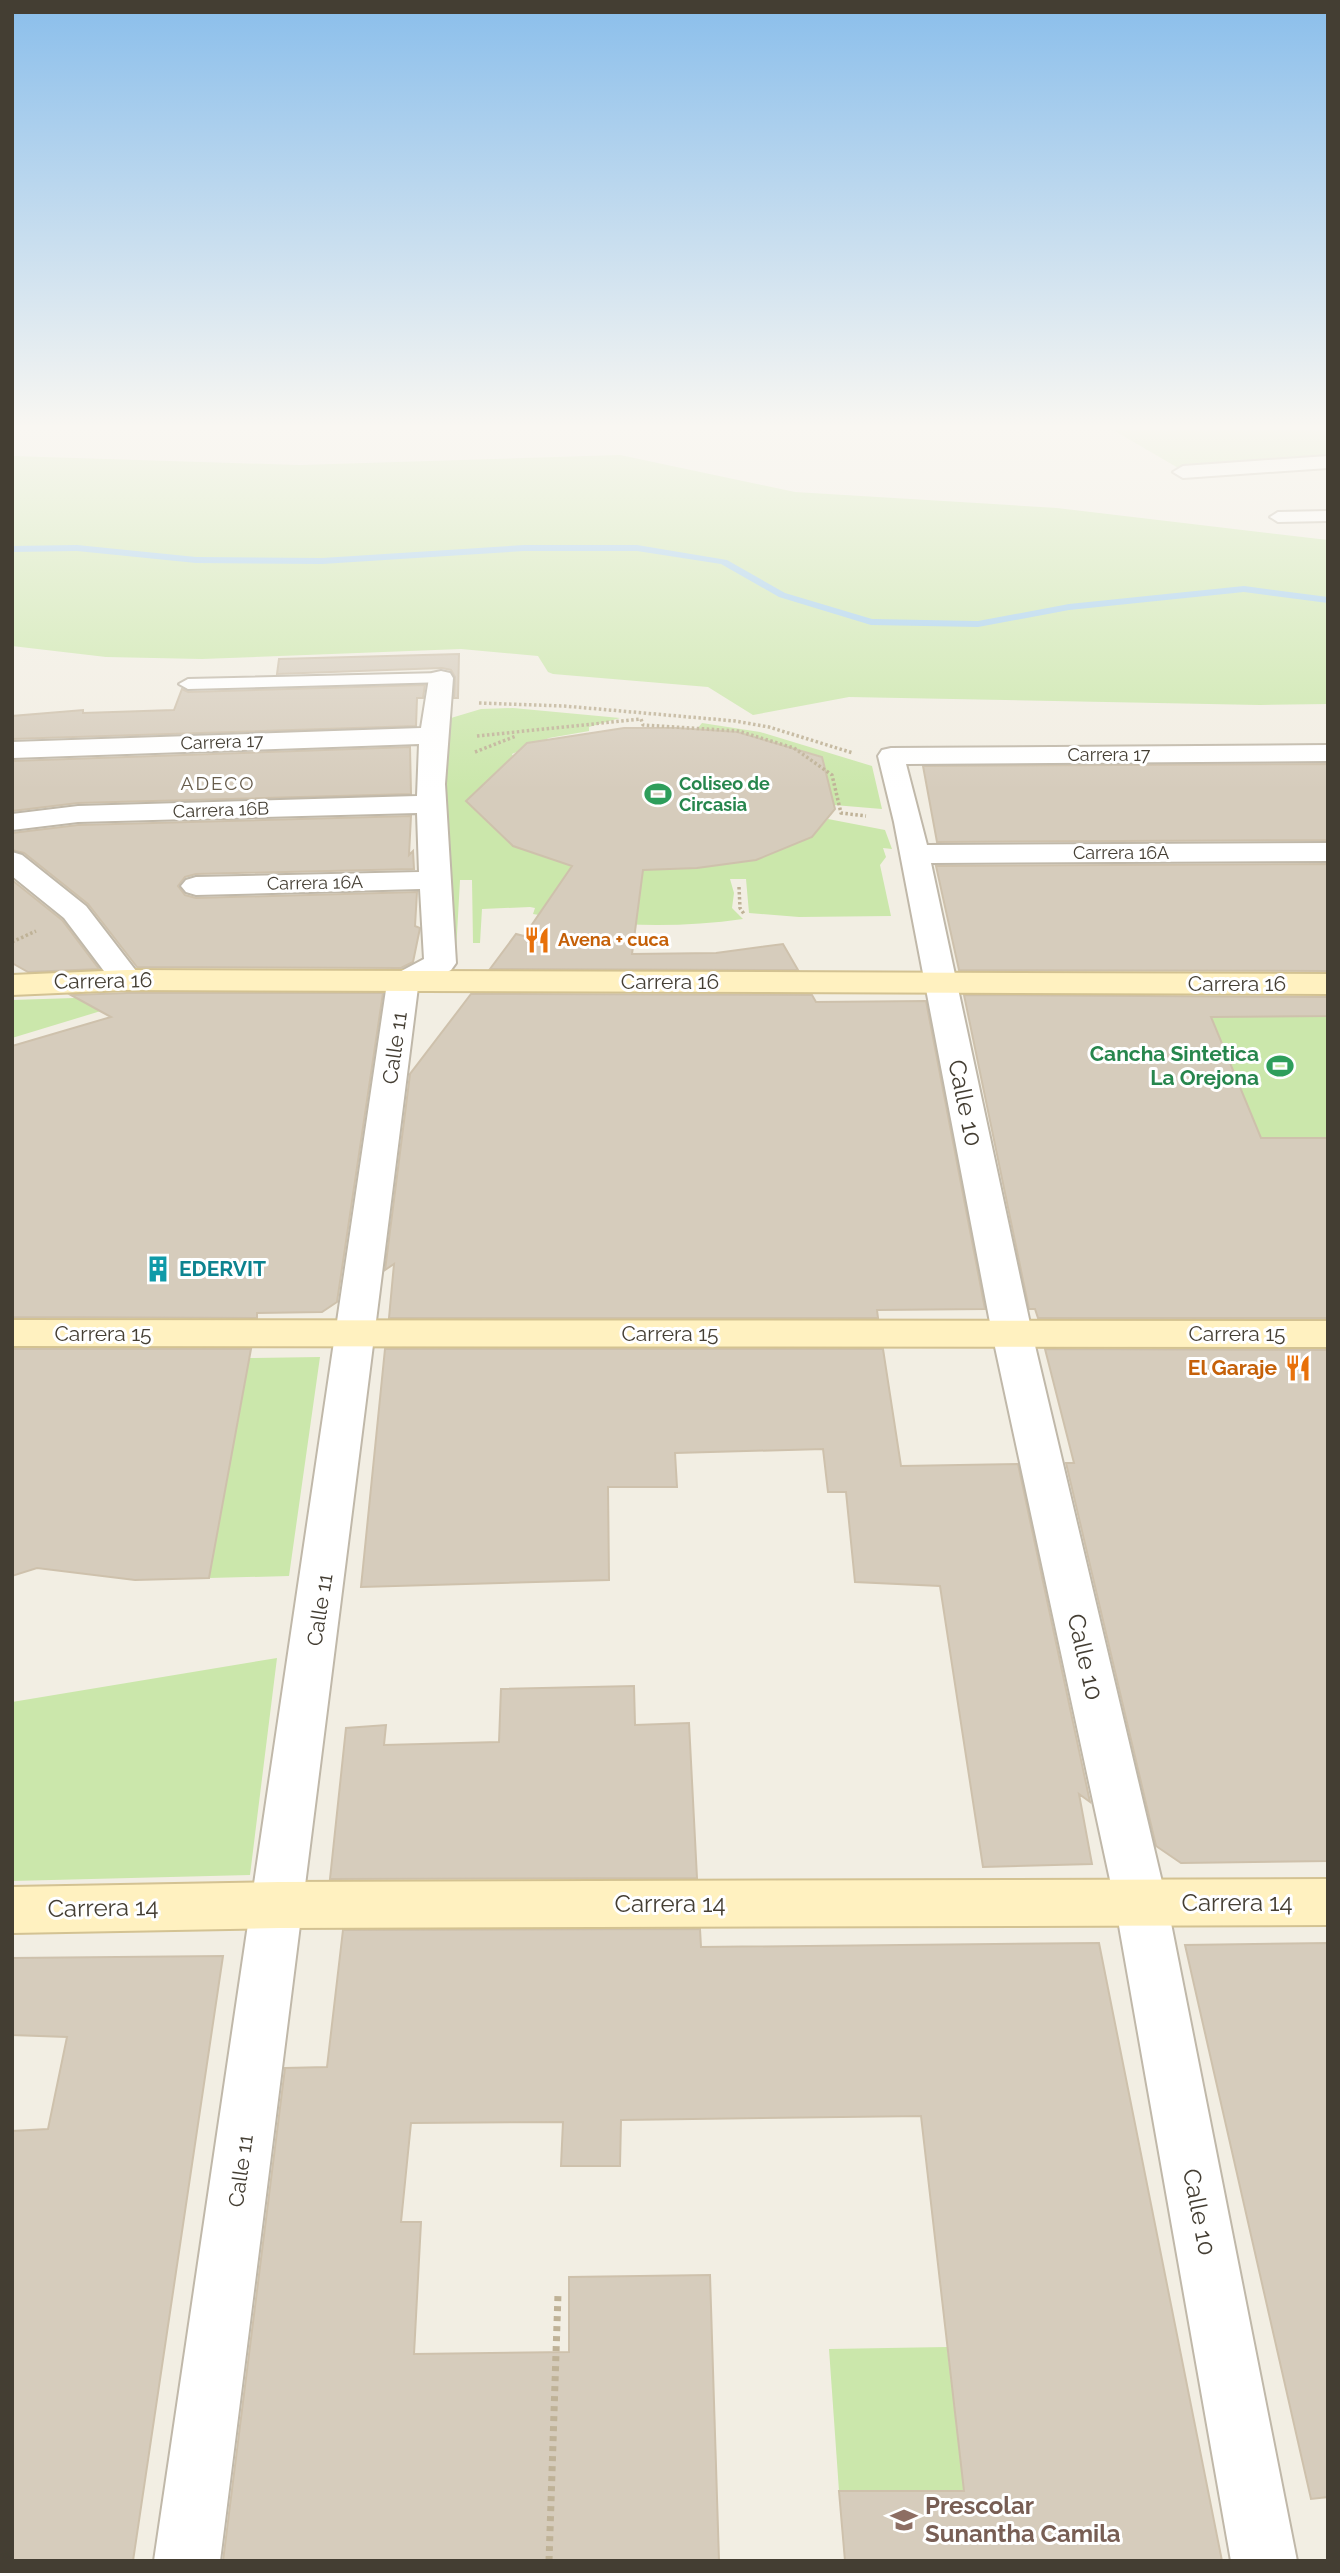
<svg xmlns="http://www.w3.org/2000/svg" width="1340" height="2573" font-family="Raleway,sans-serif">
	<rect width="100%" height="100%" fill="#f2eee3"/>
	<path fill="#cbe7ab" d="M 1113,430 L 1328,430 L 1328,459 L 1180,469 Z
		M 620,455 L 795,492 L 1057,508 L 1328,540 L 1328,704 L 1260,705 L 849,697 L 753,715 L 708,687 L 553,674 L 548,672 L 538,656 L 461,649 L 202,659 L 106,657 L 12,646 L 12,456 L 300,465 Z
		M 513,708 L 620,718 L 589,727 L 589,731 L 549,738 L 512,754 L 513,756 L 485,783 L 482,816 L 637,870 L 697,868 L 756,860 L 812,837 L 828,819 L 885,830 L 892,849 L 883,848 L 886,857 L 880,865 L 891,916 L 799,917 L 749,913 L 746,879 L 730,879 L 734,893 L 732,908 L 743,919 C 674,929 602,926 533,914 L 535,908 L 530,907 L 482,909 L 480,943 L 473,943 L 472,880 L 460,880 L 456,952 L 453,947 L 444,803 L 451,718 L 481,709 Z
		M 702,723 L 760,732 L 872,766 L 882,809 L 834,805 L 827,776 L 791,748 L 737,732 L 697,729 Z
		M 137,996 L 137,1000 L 12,1038 L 12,1000 Z
		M 1328,1015 L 1328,1138 L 1261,1138 L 1211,1016 Z
		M 320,1357 L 289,1576 L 209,1578 L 249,1358 Z
		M 277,1658 L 250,1875 L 12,1881 L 12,1702 Z
		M 947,2347 L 964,2491 L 839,2491 L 829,2349 Z"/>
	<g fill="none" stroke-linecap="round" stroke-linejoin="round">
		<path fill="#9ecdf0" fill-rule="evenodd" d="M 77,545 L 196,557 L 322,558 L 524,545 L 637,545 L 727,560 L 785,593 L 872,619 L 978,621 L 1069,604 L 1244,586 L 1328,597 L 1328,603 L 1244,592 L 1069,610 L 978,627 L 871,625 L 779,597 L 721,564 L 637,551 L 524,551 L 322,564 L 196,563 L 77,551 L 12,552 L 12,546 Z"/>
	</g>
	<path fill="#d6ccbc" stroke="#cec1ac" stroke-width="2" d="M 459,654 L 458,698 L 454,698 L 455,677 L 451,670 L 442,668 L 277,674 L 279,659 Z
		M 425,685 L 423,698 L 417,698 L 416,726 L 12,739 L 12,716 L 83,710 L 83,713 L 174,710 L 182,689 L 188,692 Z
		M 624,728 L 676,728 L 737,732 L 822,757 L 835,809 L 812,837 L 756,860 L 697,868 L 643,870 L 632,954 L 716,953 L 783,944 L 798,970 L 490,969 L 516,934 L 524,936 L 572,866 L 513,846 L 466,801 L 527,743 Z
		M 410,747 L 411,794 L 78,803 L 12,811 L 12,761 Z
		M 1328,764 L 1328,840 L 937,842 L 923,766 Z
		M 411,816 L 409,855 L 413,851 L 414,869 L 196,874 L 185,877 L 178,886 L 185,895 L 196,898 L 417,892 L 415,926 L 420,928 L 413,962 L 401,968 L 137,967 L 88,904 L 24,853 L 12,850 L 12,833 L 78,825 Z
		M 1328,864 L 1328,971 L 959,970 L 936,866 Z
		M 12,880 L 62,920 L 99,969 L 28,972 L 12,963 Z
		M 127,993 L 383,993 L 337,1302 L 322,1312 L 257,1313 L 257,1318 L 12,1317 L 12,1046 L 111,1017 L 71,995 Z
		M 471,994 L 812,995 L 816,1002 L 926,1001 L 985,1309 L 877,1310 L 878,1318 L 389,1318 L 394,1264 L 385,1270 L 410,1074 Z
		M 964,995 L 1328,997 L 1328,1016 L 1211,1017 L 1261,1138 L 1328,1138 L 1328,1318 L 1038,1318 L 1035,1309 L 1029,1309 Z
		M 12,1349 L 251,1349 L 209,1578 L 135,1580 L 37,1568 L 12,1576 Z
		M 385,1349 L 883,1349 L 901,1466 L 1018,1464 L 1090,1802 L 1079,1794 L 1092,1864 L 983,1867 L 940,1586 L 855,1582 L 846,1492 L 828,1492 L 823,1449 L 675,1453 L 677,1487 L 608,1487 L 609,1580 L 361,1587 Z
		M 1045,1349 L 1328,1350 L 1328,1861 L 1181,1863 L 1156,1846 L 1066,1463 L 1074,1463 Z
		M 634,1686 L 635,1725 L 689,1723 L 697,1878 L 330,1879 L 346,1728 L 386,1725 L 384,1745 L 499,1742 L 501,1689 Z
		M 700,1929 L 701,1947 L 1099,1943 L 1222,2561 L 845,2561 L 839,2491 L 964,2491 L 921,2116 L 621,2120 L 620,2166 L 561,2166 L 563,2122 L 411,2123 L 401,2222 L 421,2222 L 414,2354 L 569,2352 L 569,2277 L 710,2275 L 719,2561 L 223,2561 L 285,2068 L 327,2067 L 343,1930 Z
		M 1328,1943 L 1328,2497 L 1311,2499 L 1185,1945 Z
		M 223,1956 L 133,2561 L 12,2561 L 12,2131 L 48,2129 L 67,2037 L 12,2035 L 12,1958 Z"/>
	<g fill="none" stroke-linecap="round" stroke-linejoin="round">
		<g stroke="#c0b8a9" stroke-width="4">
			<path id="lane" d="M 1328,511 L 1328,521 L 1278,522 L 1270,517 L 1278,512 Z
				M 441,673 L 450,678 L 447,682 L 188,689 L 179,684 L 188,679 Z"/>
		</g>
		<g stroke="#c0b8a9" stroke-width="4">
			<path id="street" d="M 1328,456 L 1328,468 L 1183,478 L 1173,472 L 1183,466 Z
				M 441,671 L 450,673 L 453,678 L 445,784 L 456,963 L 451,970 L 418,987 L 220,2561 L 154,2561 L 387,983 L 392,976 L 424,959 L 420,889 L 196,895 L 186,892 L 181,886 L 186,880 L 196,877 L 419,872 L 417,813 L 78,822 L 12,830 L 12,814 L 78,806 L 417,796 L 419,744 L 12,758 L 12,742 L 421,728 L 429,678 L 432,673 Z
				M 1328,745 L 1328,761 L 906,764 L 927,845 L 1328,843 L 1328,861 L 931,863 L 1032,1333 L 1167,1903 L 1297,2561 L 1231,2561 L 1115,1903 L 992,1333 L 894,822 L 878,756 L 882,750 L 891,748 Z
				M 12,852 L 22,855 L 86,906 L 143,980 L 138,987 L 127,990 L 116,987 L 64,918 L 12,876 Z"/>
		</g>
		<g stroke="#d3c292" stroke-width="4">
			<path id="secondary" d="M 127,970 L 1328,974 L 1328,994 L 127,990 L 12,995 L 12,975 Z
				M 12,1320 L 1328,1321 L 1328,1347 L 12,1346 Z
				M 1328,1879 L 1328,1925 L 279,1928 L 12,1933 L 12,1887 L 279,1882 Z"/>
		</g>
		<path stroke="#bfb297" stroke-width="3.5" stroke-dasharray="2.5 2.5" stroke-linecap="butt" d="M 479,703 L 564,706 L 735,721 L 769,727 L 853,753
			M 477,736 L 641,719 L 643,725 L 738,731 L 794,748 L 832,775 L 841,813 L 866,816
			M 475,752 L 516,736
			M 739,887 L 740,908 L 744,914
			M 12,942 L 36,931"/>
		<path stroke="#bfb297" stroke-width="7" stroke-dasharray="5 5" stroke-linecap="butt" d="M 549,2561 L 558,2294"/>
		<use href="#lane" fill="#fff" fill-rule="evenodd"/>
		<use href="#street" fill="#fff" fill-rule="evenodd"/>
		<use href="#secondary" fill="#fff1c0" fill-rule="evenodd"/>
	</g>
	<linearGradient id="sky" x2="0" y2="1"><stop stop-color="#8abeeb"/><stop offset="0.54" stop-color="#f9f7f2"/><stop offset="1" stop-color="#f9f7f2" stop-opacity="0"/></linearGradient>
	<rect width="1340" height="790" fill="url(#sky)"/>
	<defs>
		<g id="stadium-bare" transform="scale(2.1)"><path d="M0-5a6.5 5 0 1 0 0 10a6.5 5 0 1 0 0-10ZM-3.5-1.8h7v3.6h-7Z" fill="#2e9e5b" stroke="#fff" stroke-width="2.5" paint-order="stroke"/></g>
		<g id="restaurant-bare" transform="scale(2.1)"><path d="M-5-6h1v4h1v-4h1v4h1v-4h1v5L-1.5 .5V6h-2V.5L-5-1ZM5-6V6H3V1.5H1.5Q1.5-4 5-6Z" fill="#e8710a" stroke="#fff" stroke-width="2.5" paint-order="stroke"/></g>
		<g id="building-bare" transform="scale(2.1)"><path d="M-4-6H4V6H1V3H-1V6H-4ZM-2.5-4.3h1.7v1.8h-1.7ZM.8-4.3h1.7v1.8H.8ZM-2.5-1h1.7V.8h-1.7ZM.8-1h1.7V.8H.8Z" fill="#0f9aa8" stroke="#fff" stroke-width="2.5" paint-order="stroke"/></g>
		<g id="school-bare" transform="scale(2.1)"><path d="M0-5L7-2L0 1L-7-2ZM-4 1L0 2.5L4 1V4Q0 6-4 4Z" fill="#8d6e63" stroke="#fff" stroke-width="2.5" paint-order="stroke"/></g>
	</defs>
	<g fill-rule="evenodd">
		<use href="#stadium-bare" x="658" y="794"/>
		<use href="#restaurant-bare" x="537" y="940"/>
		<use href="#stadium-bare" x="1280" y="1066"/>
		<use href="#building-bare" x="158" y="1269"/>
		<use href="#restaurant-bare" x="1298" y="1368"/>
		<use href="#school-bare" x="904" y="2520"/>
	</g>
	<g text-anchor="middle" stroke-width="6" stroke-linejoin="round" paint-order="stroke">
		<g font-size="18" fill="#443e33" stroke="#fff">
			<text transform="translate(222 742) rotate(-2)" y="6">Carrera 17</text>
			<text x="1109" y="761">Carrera 17</text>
			<text transform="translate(221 810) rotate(-2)" y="6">Carrera 16B</text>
			<text x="1121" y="859">Carrera 16A</text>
			<text transform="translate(315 883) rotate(-1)" y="6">Carrera 16A</text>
		</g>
		<g font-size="18" font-weight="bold" fill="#27864d" stroke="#fff" text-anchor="start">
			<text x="679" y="790">Coliseo de<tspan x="679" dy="21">Circasia</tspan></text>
		</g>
		<g font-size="18" font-weight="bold" fill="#c56008" stroke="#fff" text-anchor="start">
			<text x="558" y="946">Avena + cuca</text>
		</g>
		<g font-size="19" letter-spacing="2" fill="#675c4b" stroke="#fff">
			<text x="218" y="790">ADECO</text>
		</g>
		<g font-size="21" fill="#443e33" stroke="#fff">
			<text transform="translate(103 981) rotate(-1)" y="7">Carrera 16</text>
			<text x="670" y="989">Carrera 16</text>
			<text x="1237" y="991">Carrera 16</text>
			<text transform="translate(395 1048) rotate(-82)" y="7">Calle 11</text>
			<text x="103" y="1341">Carrera 15</text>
			<text x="670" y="1341">Carrera 15</text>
			<text x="1237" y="1341">Carrera 15</text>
			<text transform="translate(320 1610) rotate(-81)" y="7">Calle 11</text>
			<text transform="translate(241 2171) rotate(-82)" y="7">Calle 11</text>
		</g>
		<g font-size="21" font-weight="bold" fill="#27864d" stroke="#fff" text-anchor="end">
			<text x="1259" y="1061">Cancha Sintetica<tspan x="1259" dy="24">La Orejona</tspan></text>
		</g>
		<g font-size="21" font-weight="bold" fill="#0d838f" stroke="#fff" text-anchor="start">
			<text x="179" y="1276">EDERVIT</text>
		</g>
		<g font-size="21" font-weight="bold" fill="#c56008" stroke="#fff" text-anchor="end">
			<text x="1277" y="1375">El Garaje</text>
		</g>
		<g font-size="24" fill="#443e33" stroke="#fff">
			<text transform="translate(965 1103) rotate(78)" y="8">Calle 10</text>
			<text transform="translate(1085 1657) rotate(77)" y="8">Calle 10</text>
			<text x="1237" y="1911">Carrera 14</text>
			<text x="670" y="1912">Carrera 14</text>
			<text transform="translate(103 1908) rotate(-1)" y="8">Carrera 14</text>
			<text transform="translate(1199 2212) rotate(79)" y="8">Calle 10</text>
		</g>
		<g font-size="24" font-weight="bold" fill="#785e54" stroke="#fff" text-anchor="start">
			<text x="925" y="2514">Prescolar<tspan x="925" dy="28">Sunantha Camila</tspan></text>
		</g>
	</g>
	<rect width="1340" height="2573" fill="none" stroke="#443e33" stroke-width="28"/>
</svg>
